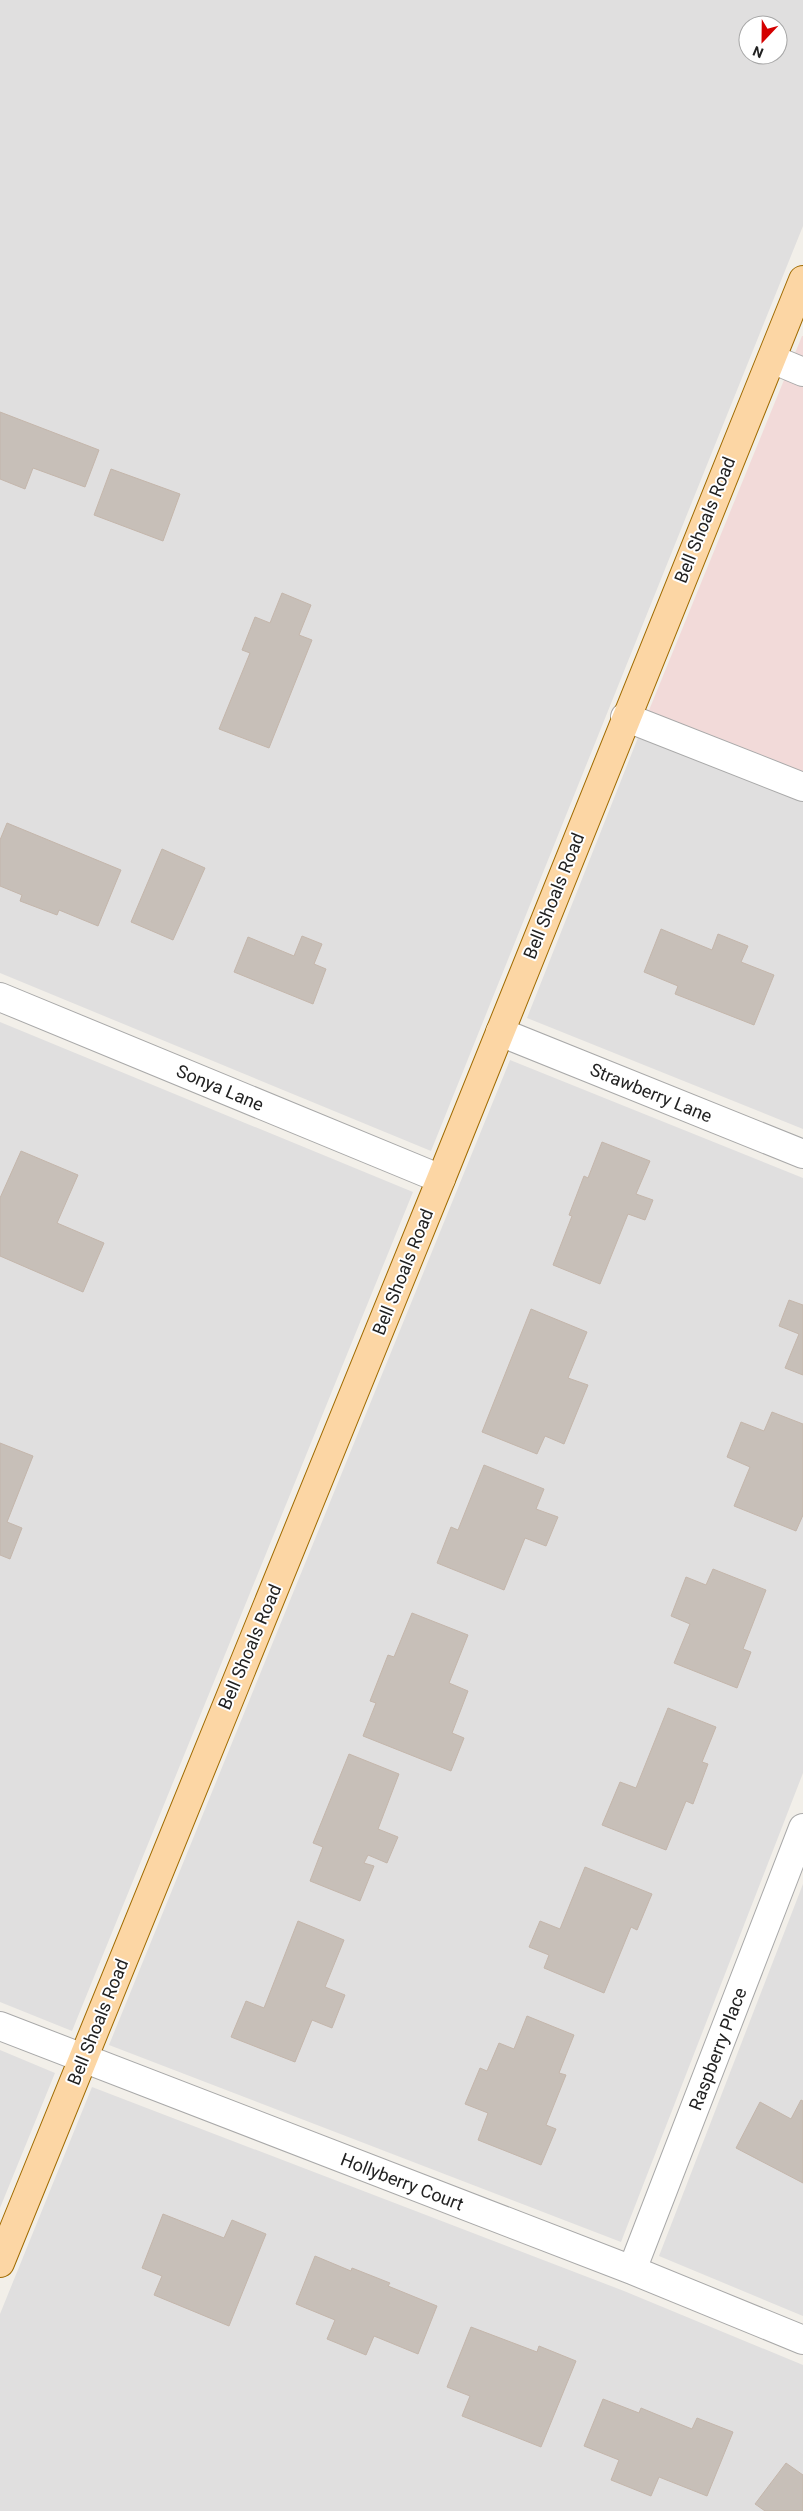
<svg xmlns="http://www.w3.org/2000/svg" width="803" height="2511" font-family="Roboto,sans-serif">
	<rect width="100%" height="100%" fill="#f2efe9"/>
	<path fill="#e0dfdf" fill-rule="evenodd" d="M 0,0 L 803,0 L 803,226 L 431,1151 L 0,973 ZM 748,25 L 778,25 L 778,55 L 748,55 Z
		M 645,720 L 803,782 L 803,1129 L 527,1018 Z
		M 0,1022 L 413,1192 L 72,2031 L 0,2002 Z
		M 510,1060 L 803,1178 L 803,1773 L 621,2242 L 109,2045 Z
		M 803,1884 L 803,2316 L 659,2256 Z
		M 0,2050 L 55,2073 L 0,2208 Z
		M 92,2087 L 624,2291 L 803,2365 L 803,2511 L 0,2511 L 0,2314 Z"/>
	<path fill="#f2dad9" d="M 802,336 L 803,336 L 803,782 L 645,720 Z"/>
	<path fill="#c7bfb8" stroke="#c4b6ab" d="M 0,412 L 99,450 L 85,487 L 33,468 L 25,489 L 0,479 Z
		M 111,469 L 180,494 L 163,541 L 94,515 Z
		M 282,593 L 311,605 L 299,635 L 312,640 L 269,748 L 219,729 L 250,653 L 242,650 L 255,617 L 270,623 Z
		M 7,823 L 121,870 L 98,926 L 59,910 L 57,915 L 20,901 L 22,895 L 0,886 L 0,840 Z
		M 162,849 L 205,868 L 173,940 L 131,922 Z
		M 661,929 L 712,950 L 718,934 L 748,946 L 741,962 L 774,975 L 754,1025 L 675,994 L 678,986 L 644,972 Z
		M 302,936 L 322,944 L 314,964 L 326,969 L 313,1004 L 234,972 L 248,937 L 294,956 Z
		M 602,1142 L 650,1161 L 636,1194 L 653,1200 L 645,1220 L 628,1214 L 600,1284 L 553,1265 L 572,1216 L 569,1215 L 584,1176 L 588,1178 Z
		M 21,1151 L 78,1175 L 57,1223 L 104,1243 L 83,1292 L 0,1256 L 0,1198 Z
		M 789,1300 L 803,1305 L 803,1375 L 785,1368 L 799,1334 L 779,1326 Z
		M 531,1309 L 587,1332 L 568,1378 L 588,1385 L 564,1444 L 545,1436 L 537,1454 L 482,1432 Z
		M 772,1412 L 803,1424 L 803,1515 L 796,1531 L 734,1506 L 750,1467 L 727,1457 L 741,1422 L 764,1431 Z
		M 0,1443 L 33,1456 L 7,1522 L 22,1528 L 10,1559 L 0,1555 Z
		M 484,1465 L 544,1489 L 536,1509 L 558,1517 L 546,1546 L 525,1538 L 504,1590 L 437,1563 L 451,1527 L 458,1530 Z
		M 713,1569 L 766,1590 L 743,1649 L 751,1652 L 737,1688 L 674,1663 L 690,1624 L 671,1616 L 686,1577 L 706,1585 Z
		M 412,1613 L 468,1635 L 449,1683 L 468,1691 L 452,1733 L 464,1738 L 451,1771 L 363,1736 L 376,1703 L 370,1701 L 388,1655 L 394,1657 Z
		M 668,1708 L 716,1727 L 702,1762 L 708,1764 L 693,1804 L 686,1801 L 666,1850 L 602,1825 L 620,1782 L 636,1788 Z
		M 349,1754 L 399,1774 L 378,1829 L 398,1837 L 387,1863 L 368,1855 L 364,1863 L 374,1866 L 360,1901 L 310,1881 L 323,1847 L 313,1843 Z
		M 585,1867 L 652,1894 L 637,1930 L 631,1927 L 604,1993 L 544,1968 L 549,1955 L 529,1947 L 540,1921 L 560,1929 Z
		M 298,1921 L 344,1940 L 325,1987 L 345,1995 L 332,2028 L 312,2020 L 295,2062 L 231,2037 L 246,2001 L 264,2008 Z
		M 527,2016 L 574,2035 L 559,2073 L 566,2075 L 546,2125 L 556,2129 L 541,2165 L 478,2140 L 488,2113 L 465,2104 L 480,2068 L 487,2071 L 499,2043 L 514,2049 Z
		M 801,2100 L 803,2101 L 803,2183 L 736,2148 L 760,2102 L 791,2119 Z
		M 163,2214 L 224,2238 L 232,2220 L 266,2234 L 229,2326 L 154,2295 L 162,2276 L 142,2268 Z
		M 315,2256 L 351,2271 L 352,2268 L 390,2283 L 388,2286 L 437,2306 L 418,2354 L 374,2336 L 366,2355 L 327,2339 L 335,2320 L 296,2304 Z
		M 471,2327 L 537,2352 L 539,2346 L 576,2361 L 541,2447 L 462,2416 L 470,2396 L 447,2387 Z
		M 603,2399 L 639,2413 L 641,2408 L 692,2429 L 697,2418 L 733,2432 L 707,2496 L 659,2477 L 651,2496 L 611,2480 L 619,2460 L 584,2446 Z
		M 786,2463 L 803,2475 L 803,2511 L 765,2511 L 755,2504 Z"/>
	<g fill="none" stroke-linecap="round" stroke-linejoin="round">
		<g stroke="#a9a9a9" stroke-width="30">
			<path id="minor" d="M 772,359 L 803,372
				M 625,717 L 803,787
				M 0,997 L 441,1179
				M 500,1032 L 803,1154
				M 0,2026 L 632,2270 L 803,2340
				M 632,2270 L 803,1828"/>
		</g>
		<g stroke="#a06b00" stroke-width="30">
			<path id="major" d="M 0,2263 L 441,1179 L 803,280"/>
		</g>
		<use href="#minor" stroke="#fff" stroke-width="28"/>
		<use href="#major" stroke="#fcd6a4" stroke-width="28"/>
	</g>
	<g text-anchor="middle" stroke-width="4" stroke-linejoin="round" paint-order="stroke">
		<g font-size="18" fill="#222" stroke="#fff">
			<text transform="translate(705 520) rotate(-68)" y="6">Bell Shoals Road</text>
			<text transform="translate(554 896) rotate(-68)" y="6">Bell Shoals Road</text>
			<text transform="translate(220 1088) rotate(23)" y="6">Sonya Lane</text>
			<text transform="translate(651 1093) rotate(22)" y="6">Strawberry Lane</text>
			<text transform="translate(403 1272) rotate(-68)" y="6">Bell Shoals Road</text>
			<text transform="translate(250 1647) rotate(-67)" y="6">Bell Shoals Road</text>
			<text transform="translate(98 2022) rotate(-68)" y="6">Bell Shoals Road</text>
			<text transform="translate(718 2049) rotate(-69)" y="6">Raspberry Place</text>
			<text transform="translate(402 2182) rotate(21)" y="6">Hollyberry Court</text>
		</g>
	</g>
	<g transform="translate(763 40) rotate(202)"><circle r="24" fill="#ffffff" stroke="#a7a7a7"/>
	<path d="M0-4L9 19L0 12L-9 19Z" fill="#d40000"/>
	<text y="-8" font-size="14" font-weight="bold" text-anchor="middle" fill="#222222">N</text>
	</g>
</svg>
